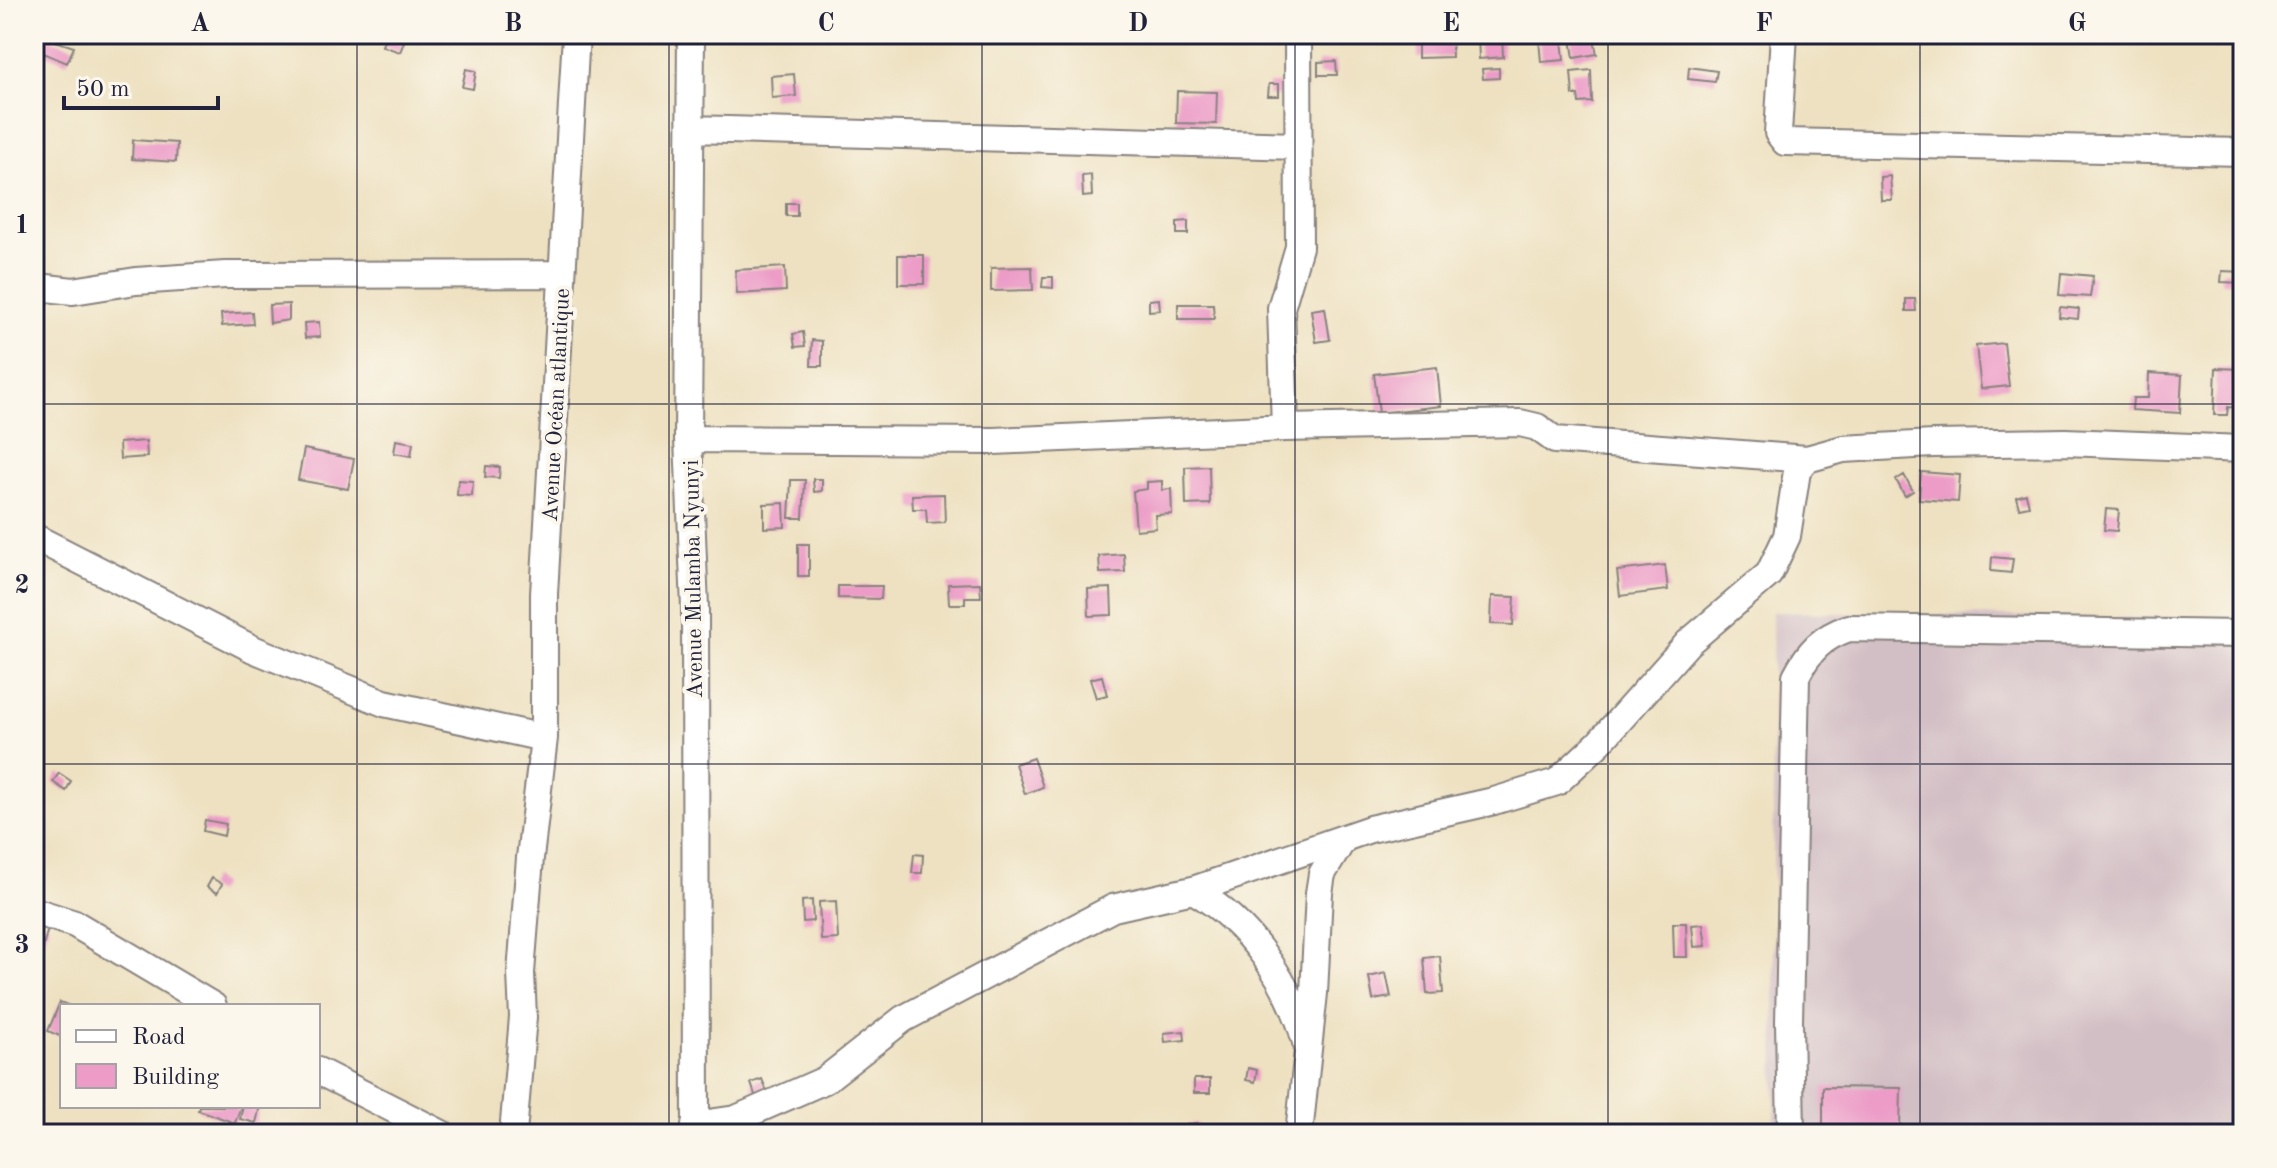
<svg xmlns="http://www.w3.org/2000/svg" width="2277" height="1168" font-family="'Old Standard TT',serif">
	<rect width="100%" height="100%" fill="#fbf7ec"/>
	<filter id="ink" filterUnits="userSpaceOnUse"><feTurbulence type="fractalNoise" baseFrequency=".0125" numOctaves="2"/><feDisplacementMap in="SourceGraphic" scale="16" xChannelSelector="R" yChannelSelector="G"/><feConvolveMatrix kernelMatrix="1 2 1 2 8 2 1 2 1" color-interpolation-filters="sRGB"/></filter>
	<filter id="wash" filterUnits="userSpaceOnUse"><feTurbulence type="fractalNoise" baseFrequency=".006" numOctaves="4" result="noise"/><feDisplacementMap in="SourceGraphic" scale="32" xChannelSelector="R" yChannelSelector="G"/><feGaussianBlur stdDeviation="1.8" result="paint"/><feColorMatrix in="noise" values="0 0 0 0 0 0 0 0 0 0 0 0 0 0 0 0 0 1.4 0 .05"/><feComposite in="paint" operator="in"/></filter>
	<g filter="url(#wash)">
		<rect width="100%" height="100%" fill="#eee1c1"/>
		<path fill="#d2bec5" d="M 1772,612 L 2243,620 L 2243,1134 L 1775,1134 Z"/>
		<g id="blocks">
			<path fill="#ec9cc7" d="M 34,34 L 74,47 L 67,63 L 34,49 Z
				M 1418,34 L 1451,34 L 1452,57 L 1418,58 Z
				M 1478,34 L 1502,34 L 1503,57 L 1479,59 Z
				M 386,35 L 404,42 L 400,52 L 382,46 Z
				M 1593,35 L 1597,54 L 1574,58 L 1571,39 Z
				M 1562,38 L 1564,60 L 1541,62 L 1539,40 Z
				M 1336,61 L 1337,75 L 1318,75 L 1318,62 Z
				M 1689,67 L 1717,71 L 1715,82 L 1688,79 Z
				M 1499,68 L 1499,78 L 1483,79 L 1482,69 Z
				M 466,69 L 476,71 L 473,89 L 462,87 Z
				M 1591,70 L 1592,102 L 1579,103 L 1578,95 L 1573,95 L 1571,72 Z
				M 794,74 L 796,96 L 772,98 L 771,76 Z
				M 1269,84 L 1279,84 L 1279,96 L 1268,96 Z
				M 1177,91 L 1217,92 L 1216,124 L 1176,123 Z
				M 133,140 L 177,143 L 176,162 L 132,159 Z
				M 1091,175 L 1092,196 L 1083,197 L 1082,176 Z
				M 1890,176 L 1892,200 L 1881,200 L 1880,177 Z
				M 786,203 L 797,203 L 797,216 L 786,216 Z
				M 1188,221 L 1188,234 L 1177,234 L 1177,222 Z
				M 898,255 L 924,255 L 924,284 L 898,284 Z
				M 785,267 L 786,291 L 737,294 L 735,270 Z
				M 1032,267 L 1033,290 L 991,291 L 991,268 Z
				M 2222,271 L 2243,272 L 2243,283 L 2221,282 Z
				M 2061,273 L 2093,276 L 2090,297 L 2059,295 Z
				M 1043,277 L 1053,277 L 1053,288 L 1042,287 Z
				M 1159,299 L 1160,310 L 1149,311 L 1149,300 Z
				M 1906,299 L 1915,299 L 1916,311 L 1906,311 Z
				M 289,304 L 289,320 L 270,323 L 269,305 Z
				M 1178,304 L 1213,304 L 1214,319 L 1178,319 Z
				M 2060,307 L 2079,309 L 2078,319 L 2059,317 Z
				M 1325,308 L 1330,340 L 1316,342 L 1311,310 Z
				M 252,312 L 253,324 L 222,326 L 221,314 Z
				M 319,322 L 320,337 L 305,338 L 304,323 Z
				M 803,332 L 805,346 L 795,347 L 793,334 Z
				M 812,340 L 822,341 L 822,366 L 811,366 Z
				M 2004,343 L 2009,386 L 1981,389 L 1976,346 Z
				M 1437,367 L 1441,406 L 1379,413 L 1374,374 Z
				M 2216,368 L 2243,369 L 2243,408 L 2228,407 L 2227,415 L 2214,415 Z
				M 2149,373 L 2182,375 L 2180,413 L 2132,410 L 2133,398 L 2148,398 Z
				M 396,440 L 413,443 L 411,456 L 394,453 Z
				M 146,441 L 147,457 L 120,459 L 119,443 Z
				M 304,449 L 354,459 L 348,489 L 298,480 Z
				M 486,466 L 500,467 L 499,478 L 485,477 Z
				M 1209,466 L 1210,504 L 1186,505 L 1185,467 Z
				M 1921,472 L 1960,475 L 1958,502 L 1919,499 Z
				M 1904,475 L 1913,491 L 1905,496 L 1896,480 Z
				M 813,479 L 822,479 L 822,491 L 814,492 Z
				M 458,480 L 473,481 L 472,496 L 457,495 Z
				M 791,480 L 805,480 L 803,518 L 789,518 Z
				M 1162,481 L 1162,490 L 1171,489 L 1172,514 L 1155,515 L 1156,528 L 1136,530 L 1133,491 L 1147,489 L 1147,482 Z
				M 944,494 L 945,522 L 927,523 L 926,509 L 913,509 L 912,495 Z
				M 2026,494 L 2029,506 L 2019,508 L 2016,497 Z
				M 784,503 L 785,527 L 764,528 L 764,504 Z
				M 2106,509 L 2119,510 L 2117,531 L 2104,530 Z
				M 798,544 L 809,544 L 809,576 L 798,576 Z
				M 1124,554 L 1125,572 L 1100,573 L 1099,556 Z
				M 1992,557 L 2013,559 L 2011,573 L 1991,571 Z
				M 1665,565 L 1668,590 L 1620,596 L 1617,571 Z
				M 980,583 L 981,597 L 965,597 L 965,604 L 949,604 L 948,584 Z
				M 838,586 L 882,586 L 881,599 L 838,598 Z
				M 1111,588 L 1112,615 L 1089,616 L 1088,589 Z
				M 1492,596 L 1515,597 L 1513,625 L 1491,624 Z
				M 1102,676 L 1107,695 L 1096,698 L 1090,679 Z
				M 1033,758 L 1043,787 L 1025,794 L 1015,764 Z
				M 59,773 L 71,781 L 66,791 L 53,782 Z
				M 205,820 L 226,824 L 224,836 L 203,831 Z
				M 914,854 L 923,855 L 922,873 L 912,873 Z
				M 212,878 L 222,884 L 217,893 L 207,887 Z
				M 812,900 L 813,921 L 803,922 L 802,901 Z
				M 836,901 L 838,939 L 821,940 L 819,902 Z
				M 34,921 L 49,925 L 35,975 L 34,975 Z
				M 1673,923 L 1686,923 L 1687,957 L 1674,957 Z
				M 1703,924 L 1706,946 L 1694,947 L 1692,925 Z
				M 1440,956 L 1443,993 L 1427,994 L 1424,958 Z
				M 1386,973 L 1391,997 L 1373,1000 L 1369,977 Z
				M 60,1002 L 70,1006 L 62,1006 L 62,1037 L 48,1031 Z
				M 1184,1031 L 1185,1040 L 1165,1042 L 1164,1033 Z
				M 1248,1068 L 1257,1070 L 1255,1082 L 1246,1080 Z
				M 762,1079 L 768,1094 L 756,1098 L 751,1083 Z
				M 1194,1079 L 1210,1079 L 1210,1093 L 1194,1093 Z
				M 1823,1087 L 1901,1088 L 1900,1129 L 1823,1128 Z
				M 199,1106 L 241,1106 L 235,1123 L 198,1110 Z
				M 243,1106 L 260,1106 L 256,1123 L 240,1119 Z
				M 1197,1123 L 1199,1134 L 1189,1134 L 1187,1125 Z"/>
		</g>
	</g>
	<g filter="url(#ink)">
		<use href="#blocks" fill-opacity="0" stroke="#88827e" stroke-width="2"/>
		<g fill="none" stroke-linecap="round" stroke-linejoin="round">
			<g stroke="#88827e" stroke-width="30">
				<path id="minor" d="M 691,34 L 688,439 L 695,608 L 696,1134
					M 1784,34 L 1778,133 L 1785,142 L 2243,152
					M 692,129 L 1298,146
					M 47,288 L 73,291 L 136,281 L 225,275 L 562,274
					M 1285,428 L 1281,308 L 1299,247 L 1298,34
					M 688,439 L 994,441 L 1285,428 L 1520,423 L 1537,427 L 1555,440 L 1807,459
					M 34,537 L 253,649 L 384,703 L 544,738
					M 1193,890 C 1248,922 1289,980 1306,1042
					M 34,911 L 75,924 L 213,1006
					M 318,1071 L 442,1134
					M 695,1125 L 736,1119 L 825,1080 L 903,1019 L 1113,908 L 1193,890 L 1370,829 L 1494,801 L 1557,782 L 1599,743 L 1688,643 L 1769,574 L 1787,536 L 1797,471 L 1807,459 L 1843,449 L 1933,444 L 2065,442 L 2243,449
					M 513,1134 L 523,1017 L 521,973 L 530,858 L 544,738 L 544,594 L 576,34
					M 1299,1134 L 1314,993 L 1319,893 L 1322,874 L 1344,838
					M 1791,1134 L 1789,1022 L 1796,676 C 1809,651 1822,637 1849,628 L 2243,634"/>
			</g>
			<use href="#minor" stroke="#fff" stroke-width="26"/>
		</g>
	</g>
	<path fill="none" stroke="#22223b" stroke-width="2" stroke-opacity="0.55" d="M 357,34 L 357,1134M 669,34 L 669,1134M 982,34 L 982,1134M 1295,34 L 1295,1134M 1608,34 L 1608,1134M 1920,34 L 1920,1134M 34,404 L 2243,404M 34,764 L 2243,764"/>
	<g text-anchor="middle" stroke-width="8" stroke-linejoin="round" paint-order="stroke">
		<g font-size="22" fill="#22223b" stroke="#fbf7ec">
			<text transform="translate(555 405) rotate(-87)" y="8">Avenue Océan atlantique</text>
			<text transform="translate(692 579) rotate(-91)" y="8">Avenue Mulamba Nyunyi</text>
		</g>
	</g>
	<rect width="2277" height="1168" fill="none" stroke="#fbf7ec" stroke-width="88"/>
	<rect x="60" y="1004" width="260" height="104" fill="#fbf7ec" stroke="#a4a2a5" stroke-width="2"/>
	<rect x="76" y="1030" width="40" height="12" fill="#ffffff" stroke="#a4a2a5" stroke-width="2"/>
	<text x="132" y="1044" font-size="24" fill="#22223b">Road</text>
	<rect x="76" y="1064" width="40" height="24" fill="#ec9cc7" stroke="#a4a2a5" stroke-width="2"/>
	<text x="132" y="1084" font-size="24" fill="#22223b">Building</text>
	<path d="M64 96v12h154v-12" fill="none" stroke="#22223b" stroke-width="4"/>
	<text x="76" y="96" font-size="24" fill="#22223b" stroke="#fbf7ec" stroke-width="6" paint-order="stroke">50 m</text>
	<rect x="44" y="44" width="2189" height="1080" fill="none" stroke="#22223b" stroke-width="3"/>
	<g font-size="26" text-anchor="middle" font-weight="bold" fill="#22223b">
		<text x="200" y="31">A</text>
		<text x="513" y="31">B</text>
		<text x="826" y="31">C</text>
		<text x="1138" y="31">D</text>
		<text x="1451" y="31">E</text>
		<text x="1764" y="31">F</text>
		<text x="2077" y="31">G</text>
		<text x="22" y="233">1</text>
		<text x="22" y="593">2</text>
		<text x="22" y="953">3</text>
	</g>
</svg>
